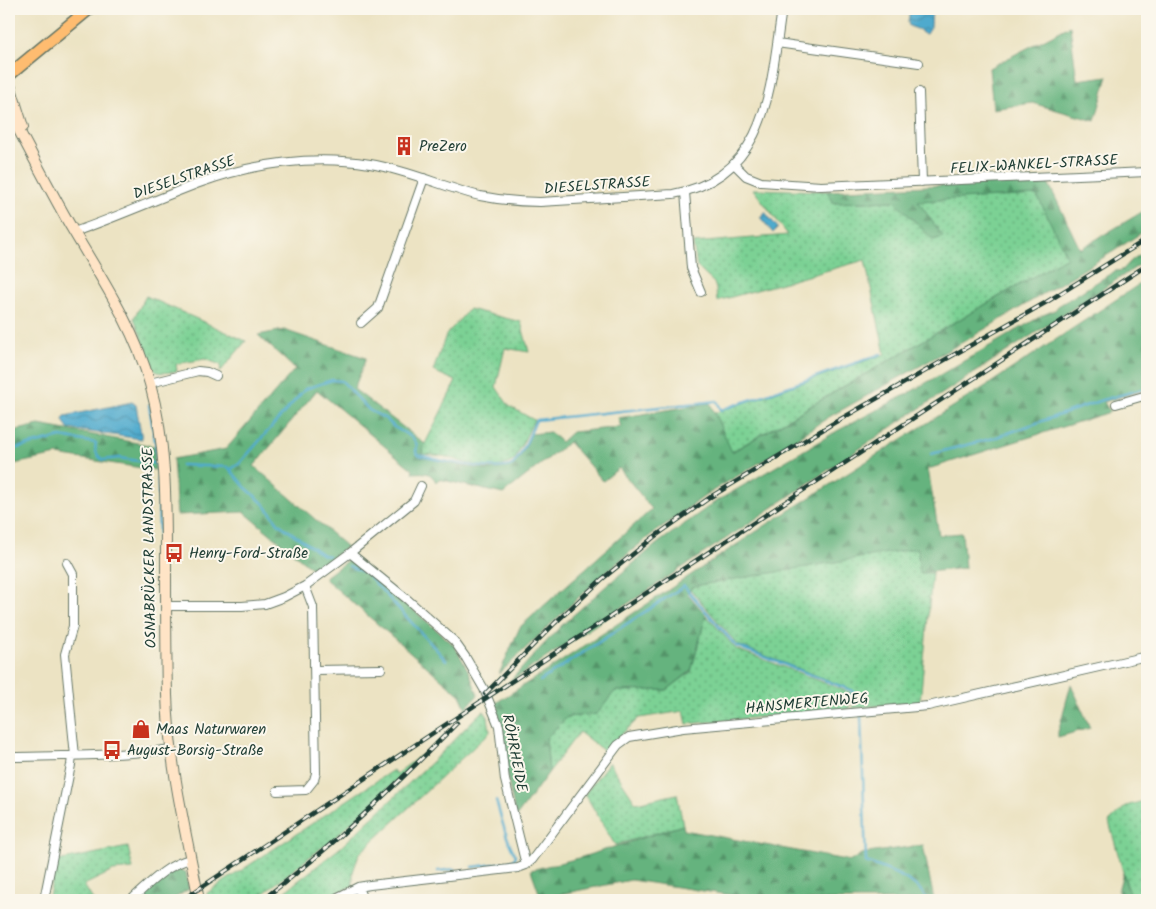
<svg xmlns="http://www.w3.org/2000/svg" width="1156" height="909" font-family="Kalam,sans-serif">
	<defs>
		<pattern id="grass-dots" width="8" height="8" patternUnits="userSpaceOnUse" patternTransform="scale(1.25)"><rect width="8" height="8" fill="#7cd194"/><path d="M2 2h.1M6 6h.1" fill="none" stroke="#65ab7a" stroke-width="1.8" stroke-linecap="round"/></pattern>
		<pattern id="forest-firs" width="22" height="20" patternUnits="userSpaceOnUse" patternTransform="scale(1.25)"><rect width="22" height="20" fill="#65b37e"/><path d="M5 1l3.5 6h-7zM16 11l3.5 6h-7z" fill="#539368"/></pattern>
		<pattern id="water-waves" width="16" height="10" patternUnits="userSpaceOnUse" patternTransform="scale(1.25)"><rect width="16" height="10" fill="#4faacd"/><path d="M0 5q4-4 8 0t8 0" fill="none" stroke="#418ca7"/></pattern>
	</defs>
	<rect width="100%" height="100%" fill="#fbf7ec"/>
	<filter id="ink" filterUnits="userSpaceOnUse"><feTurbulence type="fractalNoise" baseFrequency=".02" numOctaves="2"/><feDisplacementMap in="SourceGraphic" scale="10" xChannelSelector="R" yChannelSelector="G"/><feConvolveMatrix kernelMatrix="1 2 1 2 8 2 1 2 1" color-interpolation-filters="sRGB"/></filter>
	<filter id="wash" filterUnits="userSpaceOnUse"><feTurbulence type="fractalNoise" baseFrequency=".0096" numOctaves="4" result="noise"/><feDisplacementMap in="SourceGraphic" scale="20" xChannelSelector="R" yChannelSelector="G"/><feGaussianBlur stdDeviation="1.12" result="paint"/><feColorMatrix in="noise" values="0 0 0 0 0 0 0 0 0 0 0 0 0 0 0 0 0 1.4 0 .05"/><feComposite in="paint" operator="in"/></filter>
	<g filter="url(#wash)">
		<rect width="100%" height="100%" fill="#ece3c3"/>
		<path fill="url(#grass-dots)" stroke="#4e8764" d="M 753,189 L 827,191 L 834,203 L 895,201 L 933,240 L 943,237 L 917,201 L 1038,195 L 1067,257 L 731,452 L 715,413 L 885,354 L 865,260 L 717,301 L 716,289 L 714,283 L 697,267 L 693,243 L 788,235 Z
			M 146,296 L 246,341 L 220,372 L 221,365 L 205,359 L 176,364 L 177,371 C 169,372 161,375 154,370 L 134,318 Z
			M 469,309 L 521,322 L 529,352 L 505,348 L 496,387 L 509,406 L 534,420 L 515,459 C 499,474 469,464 450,458 C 442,455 431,455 422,454 L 425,444 L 456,381 L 433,371 L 446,335 Z
			M 919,547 L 919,573 L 932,573 L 920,702 L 853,708 L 853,690 L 738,645 L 690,589 L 694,586 Z
			M 706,615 L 736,649 L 851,693 L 849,709 L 687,724 L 684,711 L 639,718 L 618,738 L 608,754 L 579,732 L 549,772 L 546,738 L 567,717 L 597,714 L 615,691 L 667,690 L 691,672 Z
			M 484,711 L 488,717 L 490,732 L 359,854 L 353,872 L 353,886 L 338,892 L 326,900 L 274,900 L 341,847 L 441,753 L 476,717 Z
			M 420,756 L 381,796 L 334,838 L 255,900 L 208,900 L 207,893 L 393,770 L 396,774 Z
			M 609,762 L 636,803 L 677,794 L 683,825 L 615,845 L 585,794 Z
			M 1147,800 L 1147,900 L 1131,900 L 1109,822 L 1126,806 Z
			M 128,847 L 133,869 L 113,871 L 84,885 L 93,900 L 48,900 L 57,861 Z"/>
		<path fill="url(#forest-firs)" stroke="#427859" d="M 1070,26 L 1077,80 L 1108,76 L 1095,121 L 1032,103 L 993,109 L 989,68 Z
			M 1047,180 L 1080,249 L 1147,209 L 1147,229 L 1114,251 L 970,338 L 829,417 L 769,457 L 709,493 L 652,534 L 599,578 L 499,674 L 520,627 L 652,509 L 619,468 L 603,481 L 569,442 L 503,494 L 439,479 L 436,482 C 430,470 422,473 412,473 L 413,470 L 317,390 L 254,466 L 347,547 L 315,571 L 244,512 L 177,515 L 173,459 L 226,449 L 295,369 L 258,335 L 284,330 L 366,358 L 354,389 L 425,444 L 421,457 C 443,461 499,479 516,462 C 523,455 527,443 531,434 L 550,432 L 561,442 L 572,432 L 621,427 L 618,418 L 710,403 L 732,452 L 1067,257 L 1037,195 L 918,201 L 943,237 L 933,240 L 895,201 L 834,203 L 827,191 Z
			M 1147,251 L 1147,260 L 905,418 L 757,518 L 508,683 L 560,627 L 606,586 L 658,543 L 715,502 L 837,431 L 907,394 L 1043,315 L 1055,310 L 1058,306 L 1115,271 C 1124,271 1124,268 1129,263 C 1133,258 1142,254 1147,251 Z
			M 1147,279 L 1147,389 L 1104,402 L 1110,412 L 928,469 L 939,535 L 962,533 L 965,568 L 919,573 L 918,548 L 694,586 L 687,593 L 706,615 L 691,671 L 667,690 L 615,691 L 597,714 L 567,717 L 546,738 L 549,772 L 516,817 L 508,781 L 502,726 L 494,704 L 554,666 L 763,527 L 989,384 Z
			M 39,425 L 154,446 L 155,470 L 57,455 L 9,465 L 9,432 Z
			M 352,557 L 454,645 L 469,672 L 478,695 L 466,708 L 460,695 L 324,578 Z
			M 1071,684 L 1090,728 L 1058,737 L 1058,732 Z
			M 683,825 L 684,830 L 851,861 L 861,854 L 923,845 L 934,900 L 763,900 L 631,880 L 541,898 L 531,870 L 579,858 Z
			M 178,869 L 186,872 L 189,889 L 172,900 L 139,900 L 165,876 Z
			M 1123,873 L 1131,900 L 1120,900 L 1118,891 Z"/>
		<path fill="url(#water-waves)" stroke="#377480" d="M 910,9 L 932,9 L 931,27 L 926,34 L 922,33 L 920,30 L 909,26 L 908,22 Z
			M 765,212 L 778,228 L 773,233 L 760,217 Z
			M 132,402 L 136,405 L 142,439 L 68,429 L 63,420 L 65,416 Z"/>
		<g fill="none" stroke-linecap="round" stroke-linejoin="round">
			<path stroke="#4faacd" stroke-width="2.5" d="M 149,405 L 156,447 L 158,471 L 160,599
				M 9,450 L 61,437 L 96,443 C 94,450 97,456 103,460 L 119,458 L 158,464
				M 931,454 L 994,438 L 1102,400 L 1147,388
				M 181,465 L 228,467 L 245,487 L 264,504 L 279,524 L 323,555 L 329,556
				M 231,469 L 239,464 L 305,389 L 332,380 L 342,381 L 369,410 L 386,419 L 394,427 L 413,438 L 417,445 L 416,452 L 419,455 C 436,460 498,473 512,465 C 521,459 531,431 536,420 L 717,401 L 721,410 L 881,354
				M 349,566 L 366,573 L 446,660
				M 540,681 L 684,586 L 736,646 L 853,691 L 851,701
				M 861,716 L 866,862 C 885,869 919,880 927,900
				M 473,867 L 509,862 L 514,860 L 516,855 C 507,845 501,815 496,801
				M 438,871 L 455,869"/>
		</g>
	</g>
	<g filter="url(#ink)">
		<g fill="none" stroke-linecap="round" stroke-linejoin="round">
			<g stroke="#677766" stroke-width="10">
				<path id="street" d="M 777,43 L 919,63
					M 919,92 L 922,182
					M 734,164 L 746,176 L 761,182 L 821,186 L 1147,172
					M 685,192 L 691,268 L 701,292
					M 74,232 C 117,217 159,198 202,182 C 255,163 314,155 370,164 C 408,170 443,187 480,196 C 500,200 520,202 540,202 L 673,194 C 769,177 770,86 782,9
					M 361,323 L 378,308 L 424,178
					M 150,383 L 198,371 L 207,372 L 216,376
					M 1116,404 L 1147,395
					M 350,553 L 408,600 L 454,641 L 466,658 L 484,689 L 499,726 L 505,780 L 526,865
					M 67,563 L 73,574 L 73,626 L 65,654 L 75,756
					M 166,606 L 242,606 L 265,604 L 284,597 L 305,586 L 350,553 L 414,501 L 421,486
					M 315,670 L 381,669
					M 9,757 C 63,756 118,756 172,749
					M 277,791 L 306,790 L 314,780 L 316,773 L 313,607 L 305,586
					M 358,887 L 363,900
					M 44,900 L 71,765 L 72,756
					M 131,900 C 149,884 167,864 191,859
					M 332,900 L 358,887 L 370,885 L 518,868 L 526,865 L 532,860 L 618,745 L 629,737 L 683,728 L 928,706 L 1147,656"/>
			</g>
			<g stroke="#677766" stroke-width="12">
				<path id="secondary" d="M 9,82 L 23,127
					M 9,112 C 31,152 51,193 74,232 C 103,281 135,329 150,384 C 166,441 166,500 166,558 C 166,603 166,649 167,695 C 169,764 186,833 199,900"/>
			</g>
			<g stroke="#677766" stroke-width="14">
				<path id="primary" d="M 9,75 L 89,9"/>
			</g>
			<use href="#street" stroke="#fff" stroke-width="8"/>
			<use href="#secondary" stroke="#ffe4c6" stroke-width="10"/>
			<use href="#primary" stroke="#febc70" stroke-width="11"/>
			<g stroke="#1f3d34" stroke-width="4.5">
				<path id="rail" d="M 485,694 L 555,623 L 601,580 L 654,537 L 712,496 L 832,424 L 1045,303 L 1147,239
					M 182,900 L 445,725 L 1147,265
					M 262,900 C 333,847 395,786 457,723"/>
			</g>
			<use href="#rail" stroke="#fbf7ec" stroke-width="2.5" stroke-dasharray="8" stroke-linecap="butt"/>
		</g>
	</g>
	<defs>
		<g id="building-bare" transform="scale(1.5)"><path d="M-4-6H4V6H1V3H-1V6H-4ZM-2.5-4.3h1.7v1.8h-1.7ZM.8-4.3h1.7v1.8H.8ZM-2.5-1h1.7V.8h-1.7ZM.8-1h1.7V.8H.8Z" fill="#c8321e" stroke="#fbf7ec" stroke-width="2.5" paint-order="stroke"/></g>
		<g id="bus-bare" transform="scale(1.5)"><path d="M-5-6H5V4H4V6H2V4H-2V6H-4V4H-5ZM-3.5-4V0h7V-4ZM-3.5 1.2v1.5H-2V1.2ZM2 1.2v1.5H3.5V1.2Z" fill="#c8321e" stroke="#fbf7ec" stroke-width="2.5" paint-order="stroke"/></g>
		<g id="shop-bare" transform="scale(1.5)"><path d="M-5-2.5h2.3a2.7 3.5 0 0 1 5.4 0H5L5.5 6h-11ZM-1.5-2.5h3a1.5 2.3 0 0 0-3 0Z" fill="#c8321e" stroke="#fbf7ec" stroke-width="2.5" paint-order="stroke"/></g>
	</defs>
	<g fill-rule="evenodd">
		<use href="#building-bare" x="404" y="146"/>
		<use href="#bus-bare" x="174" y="553"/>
		<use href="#shop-bare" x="141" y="729"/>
		<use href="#bus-bare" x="112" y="750"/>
	</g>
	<g text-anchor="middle" stroke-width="4" stroke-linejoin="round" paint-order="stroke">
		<g font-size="15" fill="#1f3d34" stroke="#fbf7ec" text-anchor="start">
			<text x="419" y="151">PreZero</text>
			<text x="189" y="558">Henry-Ford-Straße</text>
			<text x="156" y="734">Maas Naturwaren</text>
			<text x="127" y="755">August-Borsig-Straße</text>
		</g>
		<g font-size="15" fill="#1f3d34" stroke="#fbf7ec">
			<text transform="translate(1034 164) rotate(-3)" y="5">FELIX-WANKEL-STRASSE</text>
			<text transform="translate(184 177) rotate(-19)" y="5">DIESELSTRASSE</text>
			<text transform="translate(597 185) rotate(-4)" y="5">DIESELSTRASSE</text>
			<text transform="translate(149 548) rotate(-91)" y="5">OSNABRÜCKER LANDSTRASSE</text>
			<text transform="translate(807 703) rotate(-5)" y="5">HANSMERTENWEG</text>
			<text transform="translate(515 753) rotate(79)" y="5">RÖHRHEIDE</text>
		</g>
	</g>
	<rect width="1156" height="909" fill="none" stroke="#fbf7ec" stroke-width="30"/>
</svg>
